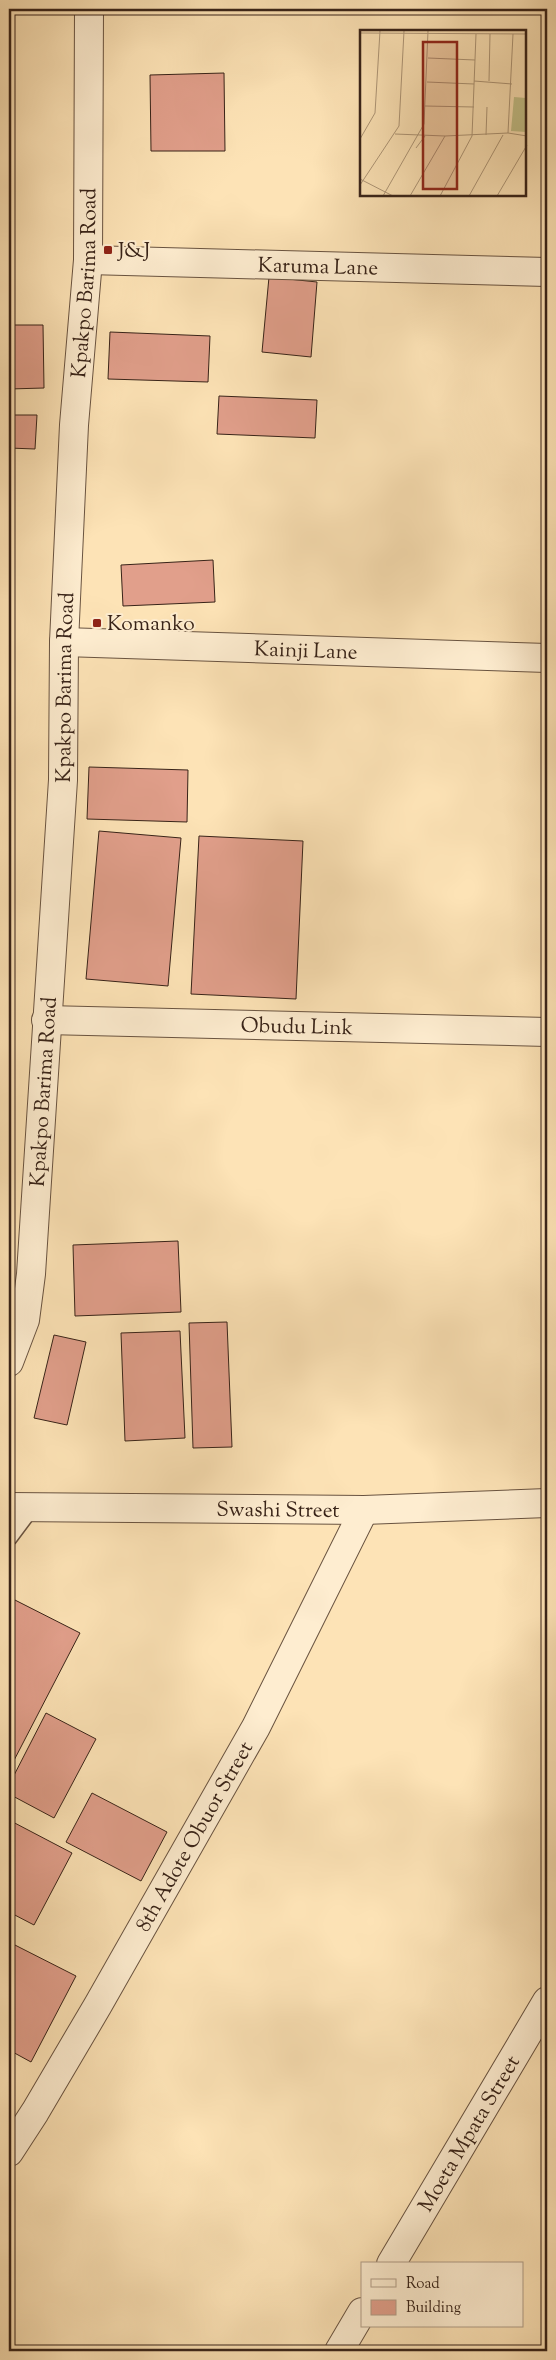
<svg xmlns="http://www.w3.org/2000/svg" width="556" height="2360" font-family="'Sorts Mill Goudy',serif">
	<rect width="100%" height="100%" fill="#fde3b6"/>
	<filter id="stains"><feTurbulence type="fractalNoise" baseFrequency=".004" numOctaves="4"/><feColorMatrix values="0 0 0 0 .2 0 0 0 0 .09 0 0 0 0 .02 0 0 0 .5 -.17"/></filter>
	<radialGradient id="worn" r=".72"><stop offset=".6" stop-color="#630" stop-opacity="0"/><stop offset="1" stop-color="#630" stop-opacity=".3"/></radialGradient>
	<path fill="#e19f8b" stroke="#382318" d="M 224,73 L 225,151 L 151,151 L 150,75 Z
		M 269,277 L 317,282 L 311,357 L 262,352 Z
		M 9,325 L 43,325 L 44,388 L 9,389 Z
		M 110,332 L 210,336 L 208,382 L 108,379 Z
		M 219,396 L 317,400 L 315,438 L 217,434 Z
		M 9,415 L 37,415 L 35,449 L 9,448 Z
		M 213,560 L 215,602 L 123,606 L 121,565 Z
		M 89,767 L 188,770 L 187,822 L 87,819 Z
		M 99,831 L 181,838 L 168,986 L 86,979 Z
		M 199,836 L 303,841 L 296,999 L 191,994 Z
		M 178,1241 L 181,1312 L 75,1316 L 73,1245 Z
		M 227,1322 L 232,1447 L 193,1448 L 189,1323 Z
		M 180,1331 L 185,1438 L 125,1441 L 121,1333 Z
		M 54,1335 L 86,1342 L 67,1425 L 34,1418 Z
		M 9,1597 L 80,1633 L 9,1770 Z
		M 46,1713 L 96,1739 L 54,1818 L 9,1794 L 9,1785 Z
		M 92,1793 L 167,1832 L 141,1881 L 66,1842 Z
		M 9,1820 L 72,1853 L 34,1925 L 9,1912 Z
		M 9,1942 L 76,1976 L 31,2062 L 9,2050 Z"/>
	<g fill="none" stroke-linecap="round" stroke-linejoin="round">
		<g stroke="#695340" stroke-width="18">
			<path id="lane" d="M 9,1538 L 33,1506"/>
		</g>
		<g stroke="#695340" stroke-width="30">
			<g id="street">
				<path id="s1" d="M 88,260 L 547,272"/>
				<path id="s2" d="M 64,642 L 547,658"/>
				<path id="s3" d="M 46,1020 L 547,1032"/>
				<path id="s4" d="M 9,1362 L 25,1320 L 31,1274 L 63,780 L 64,642 L 74,425 L 88,260 L 89,9"/>
				<path id="s5" d="M 9,1507 L 364,1510 L 547,1503"/>
				<path id="s6" d="M 9,2152 L 35,2112 L 98,2005 L 256,1727 L 364,1510"/>
				<path id="s7" d="M 391,2264 L 547,2001"/>
				<path d="M 339,2351 L 362,2312"/>
			</g>
		</g>
		<use href="#lane" stroke="#feedd0" stroke-width="15"/>
		<use href="#street" stroke="#feedd0" stroke-width="28"/>
	</g>
	<g fill="#8f2418" stroke="#feedd0" stroke-width="2">
		<rect x="103" y="245" width="10" height="10" rx="2.5"/>
		<rect x="92" y="618" width="10" height="10" rx="2.5"/>
	</g>
	<g text-anchor="middle" stroke-width="4" stroke-linejoin="round" paint-order="stroke">
		<g font-size="21" fill="#382318" stroke="#feedd0" text-anchor="start">
			<text x="118" y="257">J&amp;J</text>
			<text x="107" y="630">Komanko</text>
		</g>
		<g font-size="21" fill="#382318" stroke="#feedd0">
			<text dy="7" stroke="none"><textPath href="#s1" startOffset="230">Karuma Lane</textPath></text>
			<text dy="7" stroke="none"><textPath href="#s4" startOffset="1084">Kpakpo Barima Road</textPath></text>
			<text dy="7" stroke="none"><textPath href="#s2" startOffset="242">Kainji Lane</textPath></text>
			<text dy="7" stroke="none"><textPath href="#s4" startOffset="679">Kpakpo Barima Road</textPath></text>
			<text dy="7" stroke="none"><textPath href="#s3" startOffset="251">Obudu Link</textPath></text>
			<text dy="7" stroke="none"><textPath href="#s4" startOffset="274">Kpakpo Barima Road</textPath></text>
			<text dy="7" stroke="none"><textPath href="#s5" startOffset="269">Swashi Street</textPath></text>
			<text dy="7" stroke="none"><textPath href="#s6" startOffset="366">8th Adote Obuor Street</textPath></text>
			<text dy="7" stroke="none"><textPath href="#s7" startOffset="152">Moeta Mpata Street</textPath></text>
		</g>
	</g>
	<g transform="translate(360 30)">
		<rect width="166" height="166" fill="#fde3b6"/>
		<path d="M 154,67 L 166,68 L 166,102 L 151,101 Z" fill="#c4c28a"/>
		<path fill="none" stroke="#ae9677" stroke-width="1" d="M 0,3 L 167,4M 68,28 L 115,30M 114,51 L 152,54M 129,51 L 130,4M 67,52 L 114,54M 65,76 L 114,77M 148,103 L 153,4M 35,104 L 85,106 L 148,103 L 167,106M 126,105 L 127,77M 0,109 L 15,83 L 20,1M 56,118 L 65,106M 0,149 L 33,166M 0,155 L 39,96 L 44,1M 23,166 L 64,94 L 68,1M 50,166 L 85,106M 80,166 L 112,106 L 116,4M 109,166 L 143,105M 137,166 L 167,115"/>
		<path fill="#8f2418" fill-opacity="0.15" stroke="#8f2418" stroke-width="2.5" d="M 63,12 L 97,12 L 97,159 L 63,159 Z"/>
		<rect width="166" height="166" fill="none" stroke="#382318" stroke-width="2.5"/>
	</g>
	<rect width="556" height="2360" fill="none" stroke="#fde3b6" stroke-width="30"/>
	<rect x="10" y="10" width="536" height="2340" fill="none" stroke="#382318" stroke-width="2.5"/>
	<rect x="15" y="15" width="526" height="2330" fill="none" stroke="#382318"/>
	<rect x="361" y="2262" width="162" height="65" fill="#feedd0" stroke="#af9c86"/>
	<rect x="371" y="2279" width="25" height="8" fill="#feedd0" stroke="#af9c86"/>
	<text x="406" y="2288" font-size="15" fill="#382318">Road</text>
	<rect x="371" y="2300" width="25" height="15" fill="#e19f8b" stroke="#af9c86"/>
	<text x="406" y="2312" font-size="15" fill="#382318">Building</text>
	<rect width="100%" height="100%" filter="url(#stains)"/>
	<rect width="100%" height="100%" fill="url(#worn)"/>
</svg>
